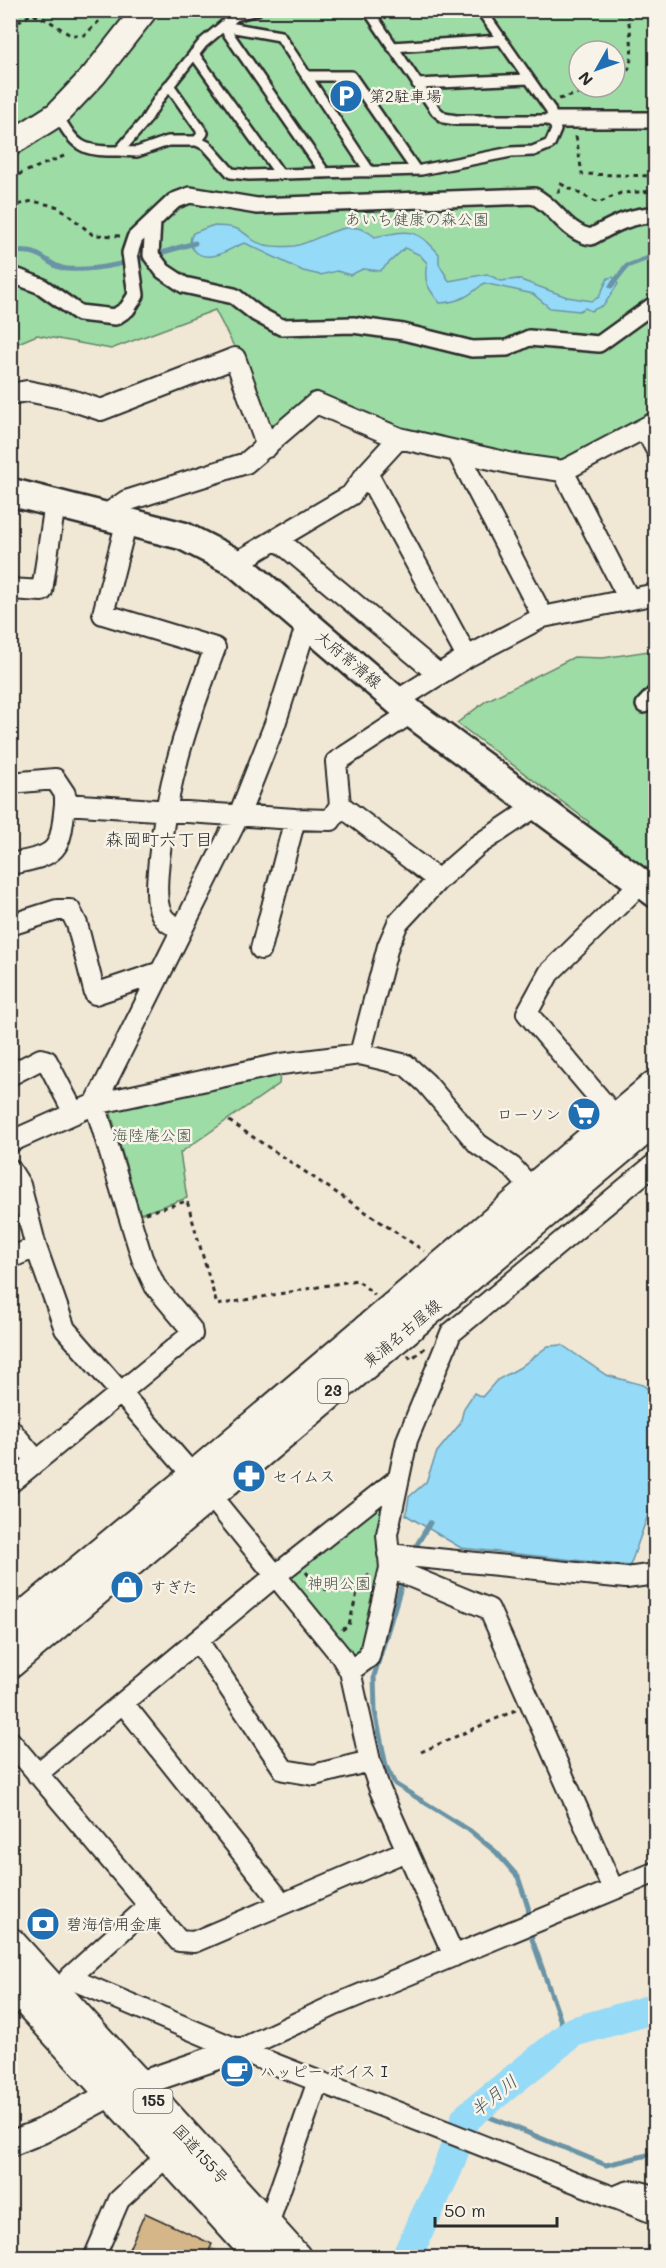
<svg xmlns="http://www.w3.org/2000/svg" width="666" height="2268" font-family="Mali,'Klee One',sans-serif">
	<defs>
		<filter id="shadow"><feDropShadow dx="3.5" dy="6" stdDeviation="0" flood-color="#0004"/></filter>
	</defs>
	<rect width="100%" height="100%" fill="#f0e7d5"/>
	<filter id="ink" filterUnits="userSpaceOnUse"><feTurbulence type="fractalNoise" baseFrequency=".0167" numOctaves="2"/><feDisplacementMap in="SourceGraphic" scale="12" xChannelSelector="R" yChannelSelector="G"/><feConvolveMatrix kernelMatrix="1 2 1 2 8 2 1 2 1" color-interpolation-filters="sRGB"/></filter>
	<g filter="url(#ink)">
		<path fill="#9ddca5" stroke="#648468" stroke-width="1.5" fill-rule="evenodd" d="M 11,11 L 655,11 L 655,422 L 563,471 L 513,464 L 316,403 L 267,447 L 253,383 L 215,310 L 111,349 L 37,335 L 11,346 ZM 579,51 L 615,51 L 615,87 L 579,87 Z
			M 655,650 L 655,878 L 585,830 L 589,822 L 457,723 L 486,701 L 574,657 L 603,658 Z
			M 281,1064 L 279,1084 L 180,1153 L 187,1198 L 140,1214 L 110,1110 Z
			M 399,1478 L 369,1657 L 350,1671 L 275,1576 Z"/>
		<path fill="#95daf7" stroke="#6b94a5" stroke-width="1.5" d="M 211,226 C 218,226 227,226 234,228 C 242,230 247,235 253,240 C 264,248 282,247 294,246 C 322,241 348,213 375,237 C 407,231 415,226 439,254 L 439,264 L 449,281 L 487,274 L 501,281 L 518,279 L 567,297 L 592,301 L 599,297 L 608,278 L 613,277 L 618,284 L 604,305 L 591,311 L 585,308 L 579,311 L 550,308 L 533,294 L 484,283 C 469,296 460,302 440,303 C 428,289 423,281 427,263 L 420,255 L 405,248 L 380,271 L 363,269 L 350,275 L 337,271 L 320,275 L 303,271 L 245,243 C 234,246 223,255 212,256 C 197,258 185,246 193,233 Z
			M 562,1345 L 606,1375 L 643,1385 L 650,1391 L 651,1411 L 655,1417 L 655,1495 L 630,1566 L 461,1548 L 406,1515 L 409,1497 L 426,1482 L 437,1452 L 460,1424 L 464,1408 L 474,1393 L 482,1397 L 497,1380 L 519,1368 L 548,1346 Z"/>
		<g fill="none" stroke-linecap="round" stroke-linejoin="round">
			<path stroke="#6b94a5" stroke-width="5" d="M 10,251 C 18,252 27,251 34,253 C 46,257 53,268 67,269 C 109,272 154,254 195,243
				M 611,286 L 627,266 L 656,255
				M 413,1551 L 430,1523
				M 404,1577 L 374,1676 L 375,1711 L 386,1766 L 395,1784 L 469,1830 L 496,1852 L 518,1877 L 528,1907 L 532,1939 L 566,2036
				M 475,2111 L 606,2165 L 656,2153"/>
			<path stroke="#95daf7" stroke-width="30" d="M 406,2258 L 447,2170 L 466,2118 L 573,2032 L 656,2008"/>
		</g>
		<path fill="#d5b689" stroke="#2b2b2b" stroke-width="1.5" filter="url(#shadow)" d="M 145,2213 L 212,2244 L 206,2258 L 125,2258 Z"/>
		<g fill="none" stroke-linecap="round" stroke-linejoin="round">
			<g stroke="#2b2b2b" stroke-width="14">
				<path id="service" d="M 257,10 L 235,16 L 203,43 L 160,97 L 145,121 L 119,151 L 137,152 L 168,141 L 197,141 L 207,146 L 231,173 L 249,175 L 421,170 L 511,152 L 533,151 L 550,144 L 556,130 L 550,109 L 481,10
					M 368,10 L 436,111 L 444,118 L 456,120 L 553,120
					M 223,26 L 280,36 L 370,172
					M 223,26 L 325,173
					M 392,47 L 501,40
					M 194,54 L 280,174
					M 306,76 L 351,76 L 416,170
					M 417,84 L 528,79
					M 169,85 L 203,133 L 197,141
					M 57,114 C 75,146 81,152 119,151"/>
			</g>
			<g stroke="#2b2b2b" stroke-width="20">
				<path id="pedestrian" d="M 553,120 L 656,120
					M 153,222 L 151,255 L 163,271 L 184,285 L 234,296 L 257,314 L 281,327 L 353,325 L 403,332 L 472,349 L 507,348 L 529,338 L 599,344 L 656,303
					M 10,279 L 18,277 L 41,286 L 79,313 L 115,317 L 127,309 L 136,295 L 130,253 L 135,238 L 174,201 L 190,195 L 257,206 L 534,196 C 556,207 566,233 591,237 C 611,226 632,214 656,215
					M 644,705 L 656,692"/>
			</g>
			<g stroke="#2b2b2b" stroke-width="24">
				<path id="minor" d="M 10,394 L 27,391 L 71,400 L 101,410 L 235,358 L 267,447
					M 645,428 L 656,449
					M 458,453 L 543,617
					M 563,471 L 629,599
					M 367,473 L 467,657
					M 106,515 L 126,501 L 246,463 L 316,403 L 399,438 L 513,464 L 563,471 L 656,422
					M 127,520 L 103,614 L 215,648 C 188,720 167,781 159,859 C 158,874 154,899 161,913 C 165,923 173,925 182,928
					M 277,539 L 438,674
					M 236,563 L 351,495 L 367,473 L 399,438
					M 10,589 L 42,591 L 55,503
					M 398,700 L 467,657 L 543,617 L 656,594
					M 411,713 L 336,762 L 340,805 L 438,880
					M 10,783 L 55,779 L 65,794 L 65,804 L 295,819 L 331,820 L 340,805
					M 10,864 C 59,855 60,852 65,804
					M 10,925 L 57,910 L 70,910 L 77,924 L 95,994 L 158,973
					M 261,949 L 295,819
					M 360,1054 L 388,946 L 398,923 L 438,880 L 478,845 L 538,805
					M 10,1075 L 41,1059 L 47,1061 L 74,1113
					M 616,1118 L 527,1013 L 549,973 L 641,883
					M 10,1142 L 95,1104 L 281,1064 L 360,1054 L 406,1065 L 426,1083 L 478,1144 L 512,1167 L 532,1189
					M 10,1169 L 20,1185 L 36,1247 L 65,1329 L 210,1495 L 341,1656 L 350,1671 L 370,1761 L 380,1790 L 454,1956
					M 10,1258 L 36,1247
					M 10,1429 L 37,1461
					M 10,1483 L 192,1334 L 191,1329 L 155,1286 L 142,1258 L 95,1104 L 239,815 L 275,724 L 307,623
					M 388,1554 L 626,1578 L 656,1574
					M 390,1568 L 489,1609 L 613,1889
					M 198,1641 L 284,1770 L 314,1775 L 370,1761
					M 350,1671 L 369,1657 L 390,1568 L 387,1534 L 407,1440 L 451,1333 L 656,1163
					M 123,1703 L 282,1903
					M 10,1741 L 179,1941 L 194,1942 L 406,1851
					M 37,1774 L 275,1576 L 399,1478
					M 149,1906 L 69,1978 L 239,2050 L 656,2214
					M 239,2050 L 335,2005 L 656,1872
					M 614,2198 C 631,2187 638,2191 656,2197
					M 267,2227 L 318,2081
					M 94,2258 L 119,2200 L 169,2154"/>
			</g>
			<g stroke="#2b2b2b" stroke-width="28">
				<path id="tertiary" d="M 10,144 L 57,114 L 94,75 L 145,10
					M 10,2144 L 42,2131 L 113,2093 L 239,2050"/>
			</g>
			<g stroke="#2b2b2b" stroke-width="32">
				<path id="secondary" d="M 10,492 L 183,536 L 236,563 L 411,713 L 656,894"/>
			</g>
			<g stroke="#2b2b2b" stroke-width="34">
				<path id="primary" d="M 10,1628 L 193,1477 L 656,1085
					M 10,1663 L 656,1119"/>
			</g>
			<g stroke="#2b2b2b" stroke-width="36">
				<path id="trunk" d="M 10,1944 L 295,2258
					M 10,1981 L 263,2258"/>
			</g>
			<path stroke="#2b2b2b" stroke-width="3" stroke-dasharray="4.5 4.5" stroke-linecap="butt" d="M 10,26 L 32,14 L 49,21 L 70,35 L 85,35 L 110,10
				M 615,83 C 640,73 630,32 627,10
				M 559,99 L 606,87
				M 576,136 L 582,174 L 656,176
				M 10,178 L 64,156
				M 558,193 L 561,184 L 598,203 L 621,193 L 656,191
				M 10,207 L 32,201 L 59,207 L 93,235 L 120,236
				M 229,1121 L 424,1251
				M 145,1213 L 187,1201 L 217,1305 L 357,1280 L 375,1295
				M 408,1355 L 411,1359 L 425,1348
				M 306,1572 L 320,1590 L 359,1585 L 370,1574
				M 342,1630 L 349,1625 L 359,1585
				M 421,1752 L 516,1710"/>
			<use href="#service" stroke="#f7f3e8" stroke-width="9"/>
			<use href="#pedestrian" stroke="#f7f3e8" stroke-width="15"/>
			<use href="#minor" stroke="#f7f3e8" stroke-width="20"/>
			<use href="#tertiary" stroke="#f7f3e8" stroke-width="24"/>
			<use href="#secondary" stroke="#f7f3e8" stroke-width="27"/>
			<use href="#primary" stroke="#f7f3e8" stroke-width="30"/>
			<use href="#trunk" stroke="#f7f3e8" stroke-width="32"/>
		</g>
	</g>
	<defs>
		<g id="parking-disc" transform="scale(1.725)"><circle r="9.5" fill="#1f6fb2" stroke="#f7f3e8"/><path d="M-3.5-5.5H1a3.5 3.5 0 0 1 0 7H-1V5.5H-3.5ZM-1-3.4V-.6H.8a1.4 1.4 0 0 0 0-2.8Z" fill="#fff"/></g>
		<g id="supermarket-disc" transform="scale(1.725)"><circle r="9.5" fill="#1f6fb2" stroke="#f7f3e8"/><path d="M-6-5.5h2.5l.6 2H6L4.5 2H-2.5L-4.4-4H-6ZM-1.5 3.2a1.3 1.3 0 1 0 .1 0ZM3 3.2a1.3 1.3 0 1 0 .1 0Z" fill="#fff"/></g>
		<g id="pharmacy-disc" transform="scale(1.725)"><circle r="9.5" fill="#1f6fb2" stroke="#f7f3e8"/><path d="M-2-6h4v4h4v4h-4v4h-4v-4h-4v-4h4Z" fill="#fff"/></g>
		<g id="shop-disc" transform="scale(1.725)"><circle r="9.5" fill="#1f6fb2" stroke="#f7f3e8"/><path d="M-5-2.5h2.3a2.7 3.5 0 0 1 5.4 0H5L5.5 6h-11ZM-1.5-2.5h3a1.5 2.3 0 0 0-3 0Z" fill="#fff"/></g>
		<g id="bank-disc" transform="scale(1.725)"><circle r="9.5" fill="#1f6fb2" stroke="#f7f3e8"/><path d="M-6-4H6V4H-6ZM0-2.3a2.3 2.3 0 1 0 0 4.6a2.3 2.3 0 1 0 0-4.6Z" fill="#fff"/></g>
		<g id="cafe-disc" transform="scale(1.725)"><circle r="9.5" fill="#1f6fb2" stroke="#f7f3e8"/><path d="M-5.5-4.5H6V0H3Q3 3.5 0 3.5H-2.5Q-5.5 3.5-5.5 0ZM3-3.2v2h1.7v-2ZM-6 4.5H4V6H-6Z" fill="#fff"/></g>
	</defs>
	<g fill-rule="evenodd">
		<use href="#parking-disc" x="346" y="96"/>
		<use href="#supermarket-disc" x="584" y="1114"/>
		<use href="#pharmacy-disc" x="249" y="1476"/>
		<use href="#shop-disc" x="127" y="1587"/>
		<use href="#bank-disc" x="43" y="1924"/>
		<use href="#cafe-disc" x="237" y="2071"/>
	</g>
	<g text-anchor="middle" stroke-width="5" stroke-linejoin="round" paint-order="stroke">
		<g fill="#f7f3e8" stroke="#686764" stroke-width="1.5">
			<rect x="318" y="1379" width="30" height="24" rx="4.5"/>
			<rect x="133.5" y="2089" width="39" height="24" rx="4.5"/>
		</g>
		<g font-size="15" font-weight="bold" fill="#2b2b2b">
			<text x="333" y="1396">23</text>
			<text x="153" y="2106">155</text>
		</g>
		<g font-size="16" fill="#2b2b2b" stroke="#f7f3e8" text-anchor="start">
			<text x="369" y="102">第2駐車場</text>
			<text x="561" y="1120" text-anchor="end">ローソン</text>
			<text x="272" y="1482">セイムス</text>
			<text x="150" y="1593">すぎた</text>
			<text x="66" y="1930">碧海信用金庫</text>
			<text x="260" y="2077">ハッピー ボイス I</text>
		</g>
		<g font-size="16" fill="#48574a" stroke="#f7f3e8">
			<text x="417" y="225">あいち健康の森公園</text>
			<text x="152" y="1141">海陸庵公園</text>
			<text x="339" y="1589">神明公園</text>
		</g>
		<g font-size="16" fill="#2b2b2b" stroke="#f7f3e8">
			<text transform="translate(349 659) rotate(40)" y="6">大府常滑線</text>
			<text transform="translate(402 1333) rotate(-40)" y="6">東浦名古屋線</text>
			<text transform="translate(201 2154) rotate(48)" y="6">国道155号</text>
		</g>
		<g font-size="18" fill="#2b2b2b" stroke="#f7f3e8">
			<text x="159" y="846">森岡町六丁目</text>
		</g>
		<g font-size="18" font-style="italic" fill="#46575e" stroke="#f7f3e8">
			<text transform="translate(494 2096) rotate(-39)" y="6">半月川</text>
		</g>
	</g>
	<rect width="666" height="2268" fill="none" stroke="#f7f3e8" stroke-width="36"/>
	<rect x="18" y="18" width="630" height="2232" fill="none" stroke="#2b2b2b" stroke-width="2" filter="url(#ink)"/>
	<g transform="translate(597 69) rotate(230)"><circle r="28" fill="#f7f3e8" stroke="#a5a39c" stroke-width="1.5"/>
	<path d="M0-4.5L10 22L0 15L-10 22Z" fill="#1f6fb2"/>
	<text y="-9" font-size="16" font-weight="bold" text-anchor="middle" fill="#2b2b2b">N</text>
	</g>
	<path d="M435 2217v9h122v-9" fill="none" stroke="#2b2b2b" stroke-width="3"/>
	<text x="444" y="2217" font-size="18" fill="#2b2b2b" stroke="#f7f3e8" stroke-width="4.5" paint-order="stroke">50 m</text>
</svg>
